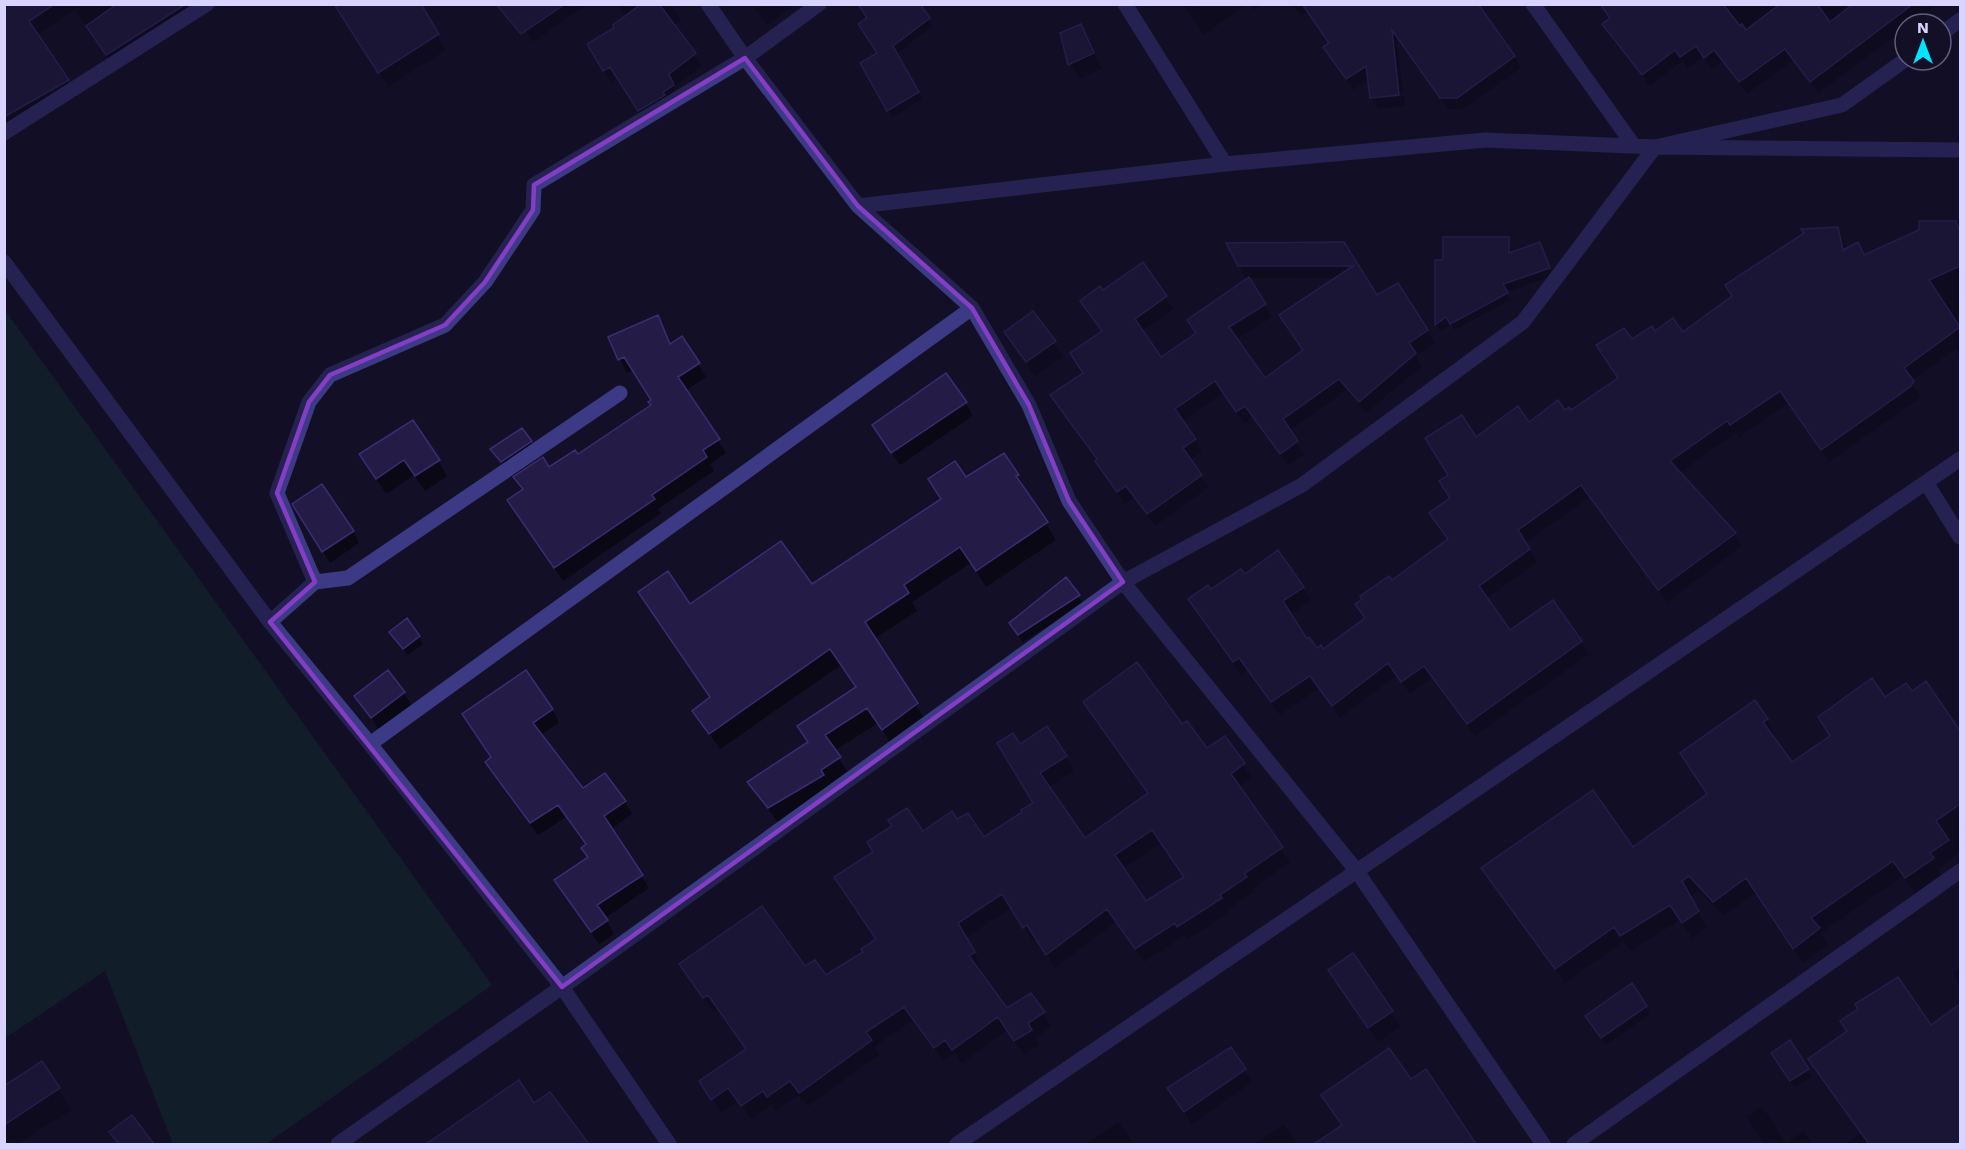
<svg xmlns="http://www.w3.org/2000/svg" width="1965" height="1149" font-family="'Work Sans',sans-serif">
	<rect width="100%" height="100%" fill="#130f26"/>
	<path fill="#12302f" d="M 4,309 L 492,985 L 266,1144 L 173,1144 L 105,971 L 5,1038 Z"/>
	<path fill="#0007" fill-rule="evenodd" d="M 4,4 L 214,4 L 115,68 L 75,10 L 37,35 L 75,95 L 4,125 Z
		M 419,4 L 446,50 L 388,87 L 356,37 Z
		M 509,4 L 588,4 L 533,42 Z
		M 616,4 L 671,4 L 681,20 L 674,26 L 702,66 L 674,87 L 679,97 L 646,122 L 618,78 L 611,82 L 589,45 L 616,29 L 626,18 Z
		M 751,4 L 796,4 L 767,25 Z
		M 919,4 L 933,26 L 896,54 L 922,99 L 893,117 L 862,64 L 879,54 Z
		M 1183,4 L 1246,4 L 1204,35 Z
		M 1250,4 L 1260,4 L 1261,6 L 1254,10 Z
		M 1292,4 L 1477,4 L 1521,68 L 1463,109 L 1448,109 L 1397,38 L 1403,93 L 1374,96 L 1374,99 L 1404,96 L 1405,106 L 1378,109 L 1371,97 L 1369,79 L 1353,90 L 1332,59 L 1330,44 L 1307,12 L 1301,16 Z
		M 1619,4 L 1815,4 L 1817,8 L 1822,4 L 1938,4 L 1912,24 L 1905,24 L 1905,29 L 1818,93 L 1793,60 L 1747,94 L 1722,61 L 1712,69 L 1703,57 L 1688,68 L 1683,61 L 1650,86 L 1604,24 L 1611,19 Z
		M 1080,26 L 1102,69 L 1079,79 L 1070,64 Z
		M 1920,222 L 1960,223 L 1960,356 L 1956,349 L 1911,381 L 1920,396 L 1917,400 L 1829,462 L 1788,403 L 1739,437 L 1736,433 L 1679,473 L 1735,534 L 1742,546 L 1667,602 L 1590,497 L 1525,543 L 1537,562 L 1486,599 L 1510,632 L 1581,642 L 1589,654 L 1475,736 L 1432,678 L 1410,694 L 1397,675 L 1340,718 L 1319,688 L 1280,715 L 1248,670 L 1241,674 L 1198,612 L 1211,591 L 1244,576 L 1303,588 L 1310,601 L 1290,615 L 1306,641 L 1317,650 L 1323,651 L 1366,619 L 1392,582 L 1449,540 L 1431,513 L 1451,499 L 1449,475 L 1475,439 L 1571,412 L 1619,379 L 1632,341 L 1655,333 L 1683,334 L 1837,228 L 1847,250 L 1864,257 L 1921,231 Z
		M 1508,239 L 1512,253 L 1540,243 L 1553,276 L 1506,292 L 1510,300 L 1455,330 L 1451,324 L 1440,331 L 1436,325 L 1436,262 L 1444,262 Z
		M 1343,244 L 1376,297 L 1427,330 L 1434,343 L 1416,356 L 1422,366 L 1366,413 L 1347,390 L 1289,431 L 1304,454 L 1288,466 L 1253,417 L 1244,423 L 1223,393 L 1182,422 L 1202,452 L 1190,460 L 1208,488 L 1155,526 L 1134,497 L 1125,504 L 1052,396 L 1084,374 L 1102,332 L 1082,301 L 1102,293 L 1143,264 L 1173,309 L 1141,332 L 1161,359 L 1197,334 L 1247,280 L 1239,266 ZM 1248,278 L 1337,278 L 1304,351 L 1265,380 L 1236,339 L 1272,317 Z
		M 1032,313 L 1063,357 L 1035,376 L 1005,333 Z
		M 657,317 L 671,345 L 682,338 L 706,377 L 685,391 L 726,453 L 710,464 L 714,471 L 658,509 L 661,513 L 563,581 L 509,500 L 523,491 L 515,478 L 549,469 L 577,456 L 652,406 L 652,401 L 633,370 L 627,373 L 610,338 Z
		M 965,402 L 973,416 L 900,465 L 882,439 Z
		M 530,442 L 535,449 L 506,468 L 497,457 Z
		M 361,455 L 438,460 L 447,476 L 425,491 L 414,475 L 386,494 Z
		M 1017,475 L 1056,540 L 986,587 L 971,563 L 912,602 L 917,611 L 874,639 L 926,721 L 892,746 L 878,723 L 834,751 L 849,774 L 779,824 L 749,782 L 809,743 L 857,689 L 841,665 L 720,749 L 694,712 L 711,698 L 640,592 L 690,606 L 812,586 L 942,500 L 966,479 Z
		M 294,504 L 353,531 L 359,543 L 330,563 Z
		M 1065,579 L 1083,603 L 1023,642 L 1015,631 Z
		M 419,636 L 423,644 L 408,655 L 395,639 Z
		M 1925,683 L 1960,733 L 1960,758 L 1957,761 L 1960,766 L 1960,852 L 1938,869 L 1941,875 L 1915,893 L 1903,876 L 1821,933 L 1828,945 L 1803,963 L 1756,893 L 1723,916 L 1699,890 L 1690,897 L 1707,927 L 1692,938 L 1680,920 L 1630,951 L 1624,941 L 1565,983 L 1483,868 L 1632,849 L 1708,795 L 1682,753 L 1767,720 L 1775,735 L 1772,737 L 1792,764 L 1885,699 L 1911,693 Z
		M 404,693 L 413,708 L 381,732 L 356,697 Z
		M 1085,702 L 1182,726 L 1207,750 L 1225,738 L 1252,778 L 1239,788 L 1290,862 L 1252,889 L 1254,892 L 1227,910 L 1229,913 L 1186,940 L 1184,936 L 1144,962 L 1116,922 L 1055,968 L 1036,939 L 1033,941 L 1011,908 L 965,938 L 982,967 L 977,970 L 1006,1010 L 1043,1013 L 1051,1027 L 1035,1038 L 1039,1045 L 1023,1055 L 1008,1030 L 962,1063 L 955,1053 L 943,1061 L 913,1020 L 874,1047 L 879,1055 L 808,1106 L 799,1095 L 776,1111 L 772,1105 L 750,1119 L 738,1101 L 721,1113 L 710,1095 L 747,1051 L 717,1008 L 713,1011 L 689,978 L 805,968 L 825,977 L 864,952 L 877,940 L 922,833 L 957,822 L 983,839 L 1035,803 L 1019,746 L 1065,757 L 1074,771 L 1048,788 L 1084,840 L 1149,794 ZM 1162,843 L 1185,878 L 1145,903 L 1123,869 Z
		M 552,709 L 559,722 L 540,736 L 583,790 L 625,802 L 632,814 L 611,829 L 649,888 L 605,918 L 614,934 L 599,944 L 564,893 L 589,858 L 587,845 L 566,817 L 538,835 L 494,775 L 487,762 L 492,758 L 471,727 Z
		M 1960,967 L 1960,986 L 1953,972 Z
		M 1339,985 L 1391,1012 L 1400,1027 L 1378,1042 Z
		M 1631,985 L 1650,1014 L 1606,1045 L 1591,1023 Z
		M 1960,1006 L 1960,1144 L 1936,1144 L 1886,1071 L 1931,1027 Z
		M 1777,1060 L 1808,1070 L 1812,1077 L 1795,1088 Z
		M 41,1063 L 71,1110 L 18,1144 L 4,1144 L 4,1087 Z
		M 1244,1069 L 1252,1082 L 1192,1124 L 1177,1102 Z
		M 1425,1071 L 1475,1144 L 1317,1144 L 1342,1127 L 1323,1095 L 1410,1081 Z
		M 518,1082 L 534,1105 L 550,1094 L 587,1144 L 428,1144 Z
		M 1762,1106 L 1786,1143 L 1804,1131 L 1813,1144 L 1764,1144 L 1747,1117 Z
		M 1118,1122 L 1134,1144 L 1085,1144 Z
		M 1284,1124 L 1298,1144 L 1254,1144 Z
		M 1873,1126 L 1885,1144 L 1844,1144 Z"/>
	<path fill="#241b47" stroke="#3b2d73" stroke-width="1.5" fill-rule="evenodd" d="M 4,4 L 55,4 L 29,21 L 69,80 L 4,117 Z
		M 117,4 L 186,4 L 106,55 L 86,26 Z
		M 334,4 L 421,4 L 439,34 L 378,73 Z
		M 496,4 L 565,4 L 521,34 Z
		M 641,4 L 659,4 L 696,53 L 669,74 L 674,85 L 663,92 L 665,95 L 638,111 L 610,67 L 603,71 L 587,44 L 614,28 L 613,25 Z
		M 858,4 L 920,4 L 930,18 L 893,46 L 919,92 L 887,111 L 860,63 L 877,53 L 858,24 L 867,18 Z
		M 1302,4 L 1478,4 L 1515,56 L 1457,98 L 1440,98 L 1392,30 L 1399,95 L 1370,98 L 1366,66 L 1346,79 L 1323,47 L 1329,43 Z
		M 1600,4 L 1723,4 L 1740,26 L 1742,24 L 1746,30 L 1780,4 L 1817,4 L 1830,22 L 1853,4 L 1913,4 L 1810,82 L 1785,49 L 1739,82 L 1714,50 L 1704,58 L 1696,46 L 1680,57 L 1675,50 L 1642,75 L 1602,24 L 1610,18 Z
		M 1081,24 L 1094,53 L 1068,65 L 1060,33 Z
		M 1919,221 L 1956,221 L 1960,232 L 1960,266 L 1929,280 L 1960,327 L 1904,368 L 1914,381 L 1910,387 L 1821,450 L 1780,391 L 1730,425 L 1727,421 L 1670,461 L 1736,533 L 1658,590 L 1581,485 L 1518,530 L 1530,549 L 1479,586 L 1510,630 L 1553,600 L 1582,641 L 1467,724 L 1424,666 L 1401,682 L 1388,663 L 1332,706 L 1310,676 L 1271,702 L 1239,658 L 1233,662 L 1188,599 L 1208,585 L 1211,589 L 1241,569 L 1245,574 L 1278,550 L 1304,587 L 1283,601 L 1307,639 L 1309,637 L 1317,648 L 1321,645 L 1323,649 L 1365,618 L 1355,604 L 1362,599 L 1360,596 L 1389,576 L 1392,580 L 1448,539 L 1429,513 L 1450,498 L 1439,481 L 1448,475 L 1425,438 L 1462,415 L 1476,437 L 1518,406 L 1529,422 L 1558,400 L 1565,410 L 1569,407 L 1571,410 L 1618,378 L 1596,345 L 1624,328 L 1632,339 L 1652,326 L 1655,331 L 1673,318 L 1683,332 L 1732,296 L 1725,285 L 1804,233 L 1801,229 L 1838,227 L 1843,250 L 1858,242 L 1864,255 L 1919,230 Z
		M 1443,237 L 1509,237 L 1509,253 L 1540,242 L 1550,268 L 1503,284 L 1508,293 L 1450,324 L 1446,317 L 1435,325 L 1435,260 L 1443,260 Z
		M 1344,242 L 1377,295 L 1398,283 L 1428,330 L 1409,343 L 1416,353 L 1359,402 L 1339,379 L 1283,419 L 1298,441 L 1280,454 L 1245,406 L 1236,412 L 1215,381 L 1175,409 L 1196,439 L 1183,448 L 1202,475 L 1147,514 L 1126,486 L 1117,492 L 1095,461 L 1097,459 L 1050,395 L 1083,373 L 1070,353 L 1102,331 L 1080,301 L 1100,286 L 1103,290 L 1143,262 L 1167,296 L 1135,319 L 1161,357 L 1196,333 L 1187,320 L 1249,277 L 1266,304 L 1229,327 L 1265,378 L 1303,350 L 1279,315 L 1353,266 L 1238,266 L 1226,243 Z
		M 1033,311 L 1056,341 L 1026,362 L 1004,332 Z
		M 658,315 L 670,344 L 682,336 L 700,363 L 678,377 L 720,439 L 703,450 L 707,457 L 652,495 L 655,499 L 554,568 L 507,500 L 523,489 L 513,477 L 543,457 L 549,467 L 575,450 L 578,454 L 651,405 L 648,402 L 651,400 L 624,357 L 618,360 L 608,337 Z
		M 946,373 L 967,402 L 891,453 L 872,425 Z
		M 413,420 L 440,460 L 415,476 L 404,460 L 376,479 L 359,454 Z
		M 522,428 L 532,441 L 501,462 L 490,449 Z
		M 1004,453 L 1019,475 L 1016,476 L 1048,522 L 976,571 L 960,547 L 904,585 L 909,593 L 865,622 L 918,703 L 882,730 L 867,708 L 825,735 L 841,757 L 821,770 L 824,775 L 768,808 L 747,782 L 808,742 L 797,726 L 856,687 L 830,649 L 709,734 L 692,711 L 710,697 L 638,592 L 668,571 L 690,604 L 781,541 L 812,584 L 941,499 L 928,479 L 955,461 L 966,477 Z
		M 322,484 L 354,531 L 322,552 L 292,504 Z
		M 1066,577 L 1080,595 L 1018,635 L 1009,623 Z
		M 407,618 L 420,636 L 403,649 L 389,632 Z
		M 1137,662 L 1182,724 L 1187,721 L 1207,748 L 1225,736 L 1245,763 L 1231,774 L 1283,847 L 1244,874 L 1247,877 L 1220,895 L 1222,898 L 1177,927 L 1175,923 L 1135,949 L 1107,909 L 1046,955 L 1027,925 L 1023,928 L 1002,894 L 958,923 L 975,952 L 969,956 L 1007,1008 L 1031,993 L 1045,1012 L 1028,1023 L 1032,1030 L 1014,1041 L 998,1017 L 952,1050 L 945,1040 L 934,1048 L 904,1007 L 866,1032 L 872,1040 L 799,1093 L 790,1081 L 767,1097 L 763,1091 L 741,1106 L 728,1088 L 711,1100 L 699,1081 L 746,1049 L 708,995 L 703,998 L 679,964 L 762,906 L 805,966 L 815,960 L 826,975 L 863,952 L 861,949 L 876,939 L 834,877 L 873,852 L 867,842 L 892,826 L 888,820 L 907,808 L 923,831 L 952,811 L 957,819 L 968,813 L 984,837 L 1022,812 L 1021,810 L 1033,803 L 997,743 L 1013,733 L 1020,744 L 1047,726 L 1067,756 L 1040,773 L 1085,838 L 1148,793 L 1083,702 ZM 1152,830 L 1184,877 L 1146,901 L 1115,855 Z
		M 388,670 L 405,692 L 371,718 L 354,696 Z
		M 526,670 L 553,709 L 533,723 L 583,788 L 605,773 L 626,801 L 604,816 L 643,875 L 597,905 L 608,920 L 591,932 L 554,880 L 588,857 L 581,848 L 586,844 L 558,805 L 530,823 L 485,762 L 491,757 L 462,714 Z
		M 1872,678 L 1885,697 L 1906,683 L 1912,691 L 1926,681 L 1960,731 L 1960,804 L 1936,821 L 1949,840 L 1930,853 L 1934,858 L 1905,878 L 1893,861 L 1811,918 L 1820,928 L 1793,949 L 1746,878 L 1713,902 L 1689,876 L 1682,881 L 1699,911 L 1682,923 L 1670,905 L 1620,936 L 1614,927 L 1555,969 L 1481,868 L 1593,790 L 1633,847 L 1707,794 L 1680,753 L 1755,700 L 1768,719 L 1763,722 L 1792,762 L 1830,736 L 1818,717 Z
		M 1353,953 L 1393,1011 L 1368,1028 L 1328,970 Z
		M 1898,977 L 1931,1025 L 1960,1004 L 1960,1144 L 1869,1144 L 1808,1059 L 1847,1031 L 1840,1021 L 1858,1009 L 1855,1004 Z
		M 1632,983 L 1647,1006 L 1601,1038 L 1585,1016 Z
		M 1790,1040 L 1809,1069 L 1790,1081 L 1771,1053 Z
		M 1231,1047 L 1246,1069 L 1184,1112 L 1167,1088 Z
		M 1389,1048 L 1411,1079 L 1426,1069 L 1476,1144 L 1314,1144 L 1342,1125 L 1321,1095 Z
		M 42,1061 L 60,1088 L 4,1125 L 4,1086 Z
		M 519,1080 L 534,1103 L 550,1092 L 589,1144 L 426,1144 Z
		M 132,1115 L 154,1144 L 119,1144 L 109,1132 Z"/>
	<g fill="none" stroke-linecap="round" stroke-linejoin="round">
		<path stroke="#3d3a85" stroke-width="15" d="M 708,4 L 745,58 L 858,206 L 972,308 L 1029,405 L 1069,501 L 1123,582 L 1356,870 L 1543,1144
			M 1125,4 L 1225,164
			M 1533,4 L 1634,146
			M 1941,34 L 1960,20
			M 4,133 L 207,4
			M 858,206 L 1225,164 L 1486,140 L 1655,147 L 1960,150
			M 4,262 L 270,622 L 370,744 L 562,987 L 669,1144
			M 1927,484 L 1960,537
			M 315,582 L 277,493 L 309,402 L 330,375 L 445,325 L 485,282 L 533,210 L 534,185 L 745,58 L 819,4
			M 270,622 L 315,582 L 348,578 L 620,393
			M 370,744 L 972,308
			M 338,1144 L 562,987 L 1123,582 L 1302,485 L 1523,322 L 1655,147 L 1842,105 L 1905,60
			M 957,1144 L 1960,459
			M 1574,1144 L 1960,871"/>
	</g>
	<path d="M0 0H1965V1149H0ZM 745,58 L 858,206 L 972,308 L 1029,405 L 1069,501 L 1123,582 L 562,987 L 270,622 L 315,582 L 277,493 L 309,402 L 330,375 L 445,325 L 485,282 L 533,210 L 534,185 Z" fill="#130f26" fill-opacity=".55" fill-rule="evenodd"/>
	<path fill="none" stroke="#843dc5" stroke-width="4.5" stroke-linejoin="round" d="M 745,58 L 858,206 L 972,308 L 1029,405 L 1069,501 L 1123,582 L 562,987 L 270,622 L 315,582 L 277,493 L 309,402 L 330,375 L 445,325 L 485,282 L 533,210 L 534,185 Z"/>
	<rect width="1965" height="1149" fill="none" stroke="#d9d4ff" stroke-width="12"/>
	<g transform="translate(1923 42)"><circle r="28" fill="#130f26" stroke="#625e7d" stroke-width="1.5"/>
	<path d="M0-4.5L10 22L0 15L-10 22Z" fill="#00e5ff"/>
	<text y="-9" font-size="16" font-weight="bold" text-anchor="middle" fill="#d9d4ff">N</text>
	</g>
</svg>
